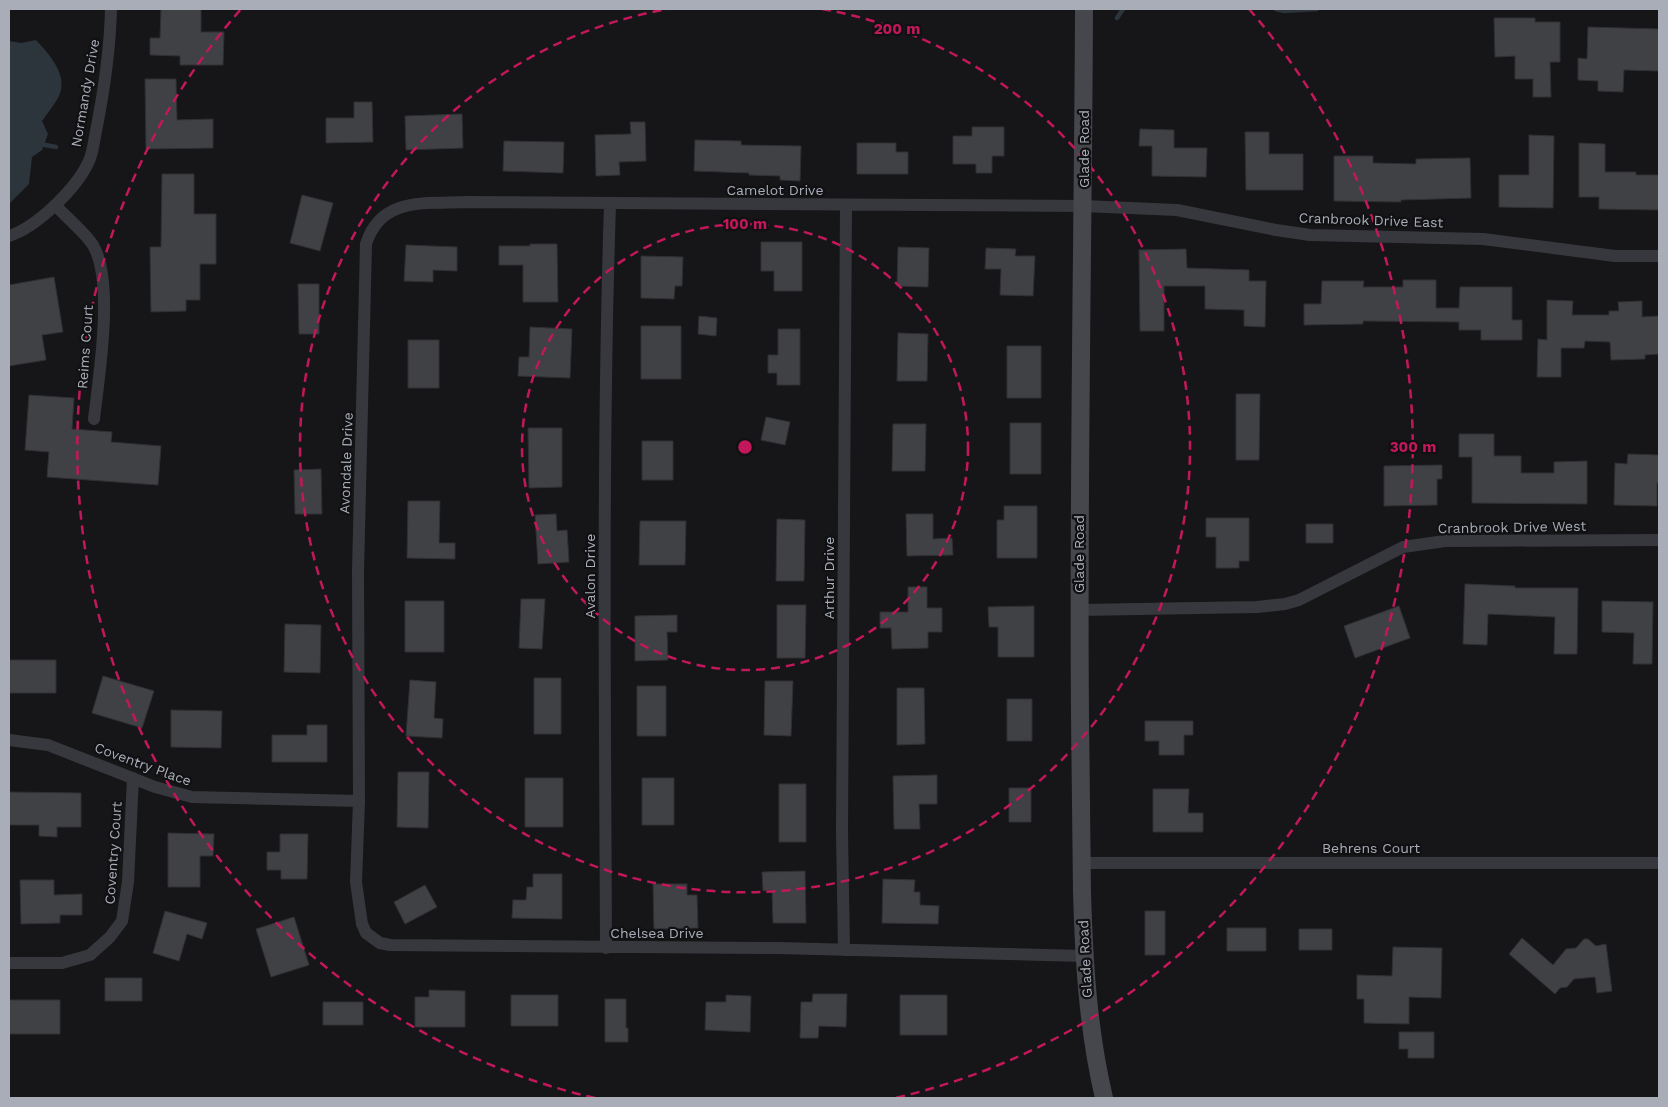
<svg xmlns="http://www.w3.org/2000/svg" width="1668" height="1107" font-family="'Work Sans',sans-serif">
	<rect width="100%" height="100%" fill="#161618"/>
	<path fill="#2c353c" d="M 36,40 C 50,55 70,77 58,98 C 53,106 47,114 42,121 L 48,134 L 42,150 L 32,157 L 29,184 L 9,204 L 9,41 L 21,43 Z"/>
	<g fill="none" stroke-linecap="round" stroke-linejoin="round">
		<path stroke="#2c353c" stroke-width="4.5" d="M 1276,9 L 1284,11 L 1317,9
			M 1117,18 L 1123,9
			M 40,144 L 56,147"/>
	</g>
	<path fill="#404145" stroke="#303034" d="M 161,9 L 201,9 L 201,32 L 224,32 L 223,65 L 180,65 L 180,56 L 150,55 L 150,38 L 160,38 Z
		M 1494,18 L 1535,18 L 1535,22 L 1560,22 L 1560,62 L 1550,62 L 1551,97 L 1533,97 L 1533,79 L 1515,79 L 1515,56 L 1495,57 Z
		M 1588,27 L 1659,29 L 1659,71 L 1624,70 L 1623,92 L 1598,91 L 1598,81 L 1578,80 L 1578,58 L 1587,59 Z
		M 145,79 L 176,79 L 177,120 L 213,119 L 213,148 L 146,149 Z
		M 354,102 L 372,102 L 373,142 L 326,143 L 326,118 L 354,118 Z
		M 462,114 L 463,148 L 406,150 L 405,116 Z
		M 630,122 L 645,122 L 646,161 L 619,162 L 620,175 L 596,176 L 595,135 L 631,134 Z
		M 972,127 L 1004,127 L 1004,156 L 992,156 L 992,173 L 976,173 L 976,164 L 953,164 L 953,136 L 972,136 Z
		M 1140,129 L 1174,130 L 1174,148 L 1207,148 L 1206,177 L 1152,176 L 1152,146 L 1139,146 Z
		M 1245,132 L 1269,132 L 1269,154 L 1303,154 L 1303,190 L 1246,190 Z
		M 1529,135 L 1554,136 L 1553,208 L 1499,207 L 1499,175 L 1529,175 Z
		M 695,140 L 741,141 L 741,145 L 801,146 L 800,181 L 780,180 L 780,176 L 749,175 L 749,173 L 694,171 Z
		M 504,141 L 564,142 L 563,173 L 503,171 Z
		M 857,143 L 896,143 L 896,152 L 908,152 L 908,174 L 857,174 Z
		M 1579,143 L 1605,144 L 1605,172 L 1636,172 L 1636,175 L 1659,175 L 1659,210 L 1599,209 L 1599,197 L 1579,197 Z
		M 1334,156 L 1373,156 L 1373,163 L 1416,164 L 1416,159 L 1470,158 L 1471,198 L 1401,200 L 1401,202 L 1334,201 Z
		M 162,174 L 194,174 L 194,214 L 216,214 L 216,264 L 200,264 L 200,300 L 186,300 L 186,311 L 151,312 L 150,247 L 161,247 Z
		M 302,195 L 333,203 L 320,251 L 290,243 Z
		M 761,242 L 802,242 L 802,291 L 774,291 L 774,271 L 761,271 Z
		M 530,244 L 557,244 L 558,302 L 523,302 L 523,265 L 499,265 L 499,246 L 530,246 Z
		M 406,245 L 457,247 L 457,271 L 433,270 L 433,282 L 404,281 Z
		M 898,247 L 929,248 L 928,287 L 897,286 Z
		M 986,248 L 1016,249 L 1015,256 L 1035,256 L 1033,296 L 1000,295 L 1001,269 L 985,269 Z
		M 1186,249 L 1187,268 L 1249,270 L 1249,281 L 1266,281 L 1265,327 L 1244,326 L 1244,310 L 1205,309 L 1205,286 L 1164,286 L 1164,331 L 1140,331 L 1139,250 Z
		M 641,256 L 683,257 L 682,286 L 675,286 L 674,299 L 641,298 Z
		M 54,277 L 63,332 L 42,335 L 46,360 L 9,366 L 9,285 Z
		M 1403,280 L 1436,280 L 1436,308 L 1459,308 L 1460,287 L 1512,287 L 1512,320 L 1522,320 L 1522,340 L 1481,340 L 1481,330 L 1459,330 L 1459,322 L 1363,321 L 1363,324 L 1304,325 L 1304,304 L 1321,304 L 1322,281 L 1364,281 L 1363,287 L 1403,287 Z
		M 298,284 L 319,284 L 319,334 L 299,334 Z
		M 1547,300 L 1573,301 L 1572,315 L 1609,315 L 1609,311 L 1619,311 L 1618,302 L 1642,301 L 1642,317 L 1659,316 L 1659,354 L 1645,355 L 1645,359 L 1611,360 L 1610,342 L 1585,341 L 1584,348 L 1561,348 L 1561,377 L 1537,377 L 1538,339 L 1547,340 Z
		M 699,316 L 717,318 L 716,336 L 698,334 Z
		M 641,326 L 681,326 L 681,379 L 641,379 Z
		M 530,327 L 572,329 L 570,378 L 518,376 L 519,357 L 529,357 Z
		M 778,329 L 800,329 L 800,385 L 777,385 L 777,373 L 768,373 L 768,355 L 778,355 Z
		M 898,333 L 928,334 L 927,381 L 897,381 Z
		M 408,340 L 439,340 L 439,388 L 408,388 Z
		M 1007,346 L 1041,346 L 1041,398 L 1007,398 Z
		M 1236,394 L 1260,394 L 1259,460 L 1236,460 Z
		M 29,395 L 74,398 L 72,429 L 112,432 L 111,442 L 161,446 L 158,485 L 47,477 L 49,452 L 25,450 Z
		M 766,417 L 790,422 L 785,445 L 761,440 Z
		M 1010,423 L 1041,423 L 1041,474 L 1010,474 Z
		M 893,424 L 926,424 L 925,471 L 892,471 Z
		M 528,428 L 562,428 L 562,487 L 529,488 Z
		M 1459,434 L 1494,434 L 1494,456 L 1521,456 L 1521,473 L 1554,473 L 1554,462 L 1587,461 L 1587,504 L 1472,503 L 1472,457 L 1459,457 Z
		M 642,441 L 673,441 L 673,480 L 642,480 Z
		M 1628,454 L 1659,455 L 1659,483 L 1657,483 L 1657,506 L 1614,505 L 1615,463 L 1627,464 Z
		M 1442,465 L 1442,479 L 1437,479 L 1437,505 L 1384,506 L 1384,466 Z
		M 321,469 L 322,514 L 295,514 L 294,470 Z
		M 408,501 L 440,501 L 439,543 L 455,543 L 455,559 L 407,558 Z
		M 1004,506 L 1037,506 L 1037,558 L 997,558 L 997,520 L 1004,520 Z
		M 556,514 L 557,531 L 567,530 L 569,562 L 538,564 L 535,515 Z
		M 906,514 L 933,514 L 933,539 L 952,538 L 953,555 L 907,556 Z
		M 1206,518 L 1249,518 L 1249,561 L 1239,561 L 1239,568 L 1216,568 L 1216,537 L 1206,537 Z
		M 777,519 L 805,520 L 804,581 L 776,581 Z
		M 640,521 L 686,521 L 685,565 L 639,565 Z
		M 1306,524 L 1333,524 L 1333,543 L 1306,543 Z
		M 1465,584 L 1515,586 L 1515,588 L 1578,588 L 1577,654 L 1554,654 L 1555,617 L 1488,614 L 1487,645 L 1463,644 Z
		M 908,587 L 927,587 L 927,608 L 942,608 L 942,632 L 928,632 L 928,648 L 892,649 L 891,628 L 880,628 L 880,612 L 908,612 Z
		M 521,599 L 545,599 L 542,649 L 519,648 Z
		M 405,601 L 444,601 L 444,652 L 405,652 Z
		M 1602,601 L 1653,602 L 1652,664 L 1633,664 L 1634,633 L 1602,632 Z
		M 777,605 L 806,605 L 805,658 L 777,658 Z
		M 1034,606 L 1034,657 L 998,657 L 998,627 L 989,627 L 988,607 Z
		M 1399,606 L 1410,638 L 1355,658 L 1344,626 Z
		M 677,615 L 677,632 L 667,632 L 668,660 L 635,661 L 635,616 Z
		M 285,624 L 321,625 L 320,673 L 284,672 Z
		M 9,660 L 56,660 L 56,693 L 9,693 Z
		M 103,676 L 154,691 L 142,728 L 92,713 Z
		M 534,678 L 561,678 L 561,734 L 534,734 Z
		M 410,680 L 436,682 L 434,718 L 443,719 L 442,738 L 406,736 Z
		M 765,681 L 793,681 L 791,736 L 764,735 Z
		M 637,686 L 666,686 L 666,736 L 637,736 Z
		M 897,688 L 924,688 L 925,744 L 897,745 Z
		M 1007,699 L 1032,699 L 1032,741 L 1007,741 Z
		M 171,710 L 222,711 L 221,748 L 171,747 Z
		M 1145,721 L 1193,721 L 1193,735 L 1184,735 L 1184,755 L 1159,755 L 1159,741 L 1145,741 Z
		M 307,725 L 327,725 L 327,762 L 272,762 L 272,735 L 307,735 Z
		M 398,772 L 429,772 L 428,828 L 397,827 Z
		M 937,775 L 937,804 L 919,804 L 920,829 L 894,829 L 893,776 Z
		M 525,778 L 563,778 L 563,827 L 525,827 Z
		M 642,778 L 674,778 L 674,825 L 642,825 Z
		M 779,784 L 806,784 L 806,842 L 779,842 Z
		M 1009,788 L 1031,788 L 1031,822 L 1009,822 Z
		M 1153,789 L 1189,789 L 1188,813 L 1203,813 L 1203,832 L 1153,832 Z
		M 9,792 L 81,793 L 81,827 L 57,827 L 57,837 L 39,836 L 39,825 L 9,825 Z
		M 168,833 L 214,834 L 213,856 L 200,856 L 200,887 L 168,887 Z
		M 280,834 L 308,834 L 307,879 L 281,879 L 281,870 L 267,870 L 267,852 L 280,852 Z
		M 805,871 L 806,923 L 773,923 L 772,890 L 763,891 L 762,872 Z
		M 533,874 L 562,874 L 562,919 L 512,918 L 513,900 L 526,900 L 527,887 L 533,887 Z
		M 883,879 L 915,880 L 914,892 L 920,892 L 920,905 L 939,906 L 938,924 L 882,923 Z
		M 20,880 L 54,880 L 54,895 L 82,894 L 82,915 L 60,915 L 60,923 L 21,924 Z
		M 653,884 L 687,884 L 687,895 L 697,895 L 698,928 L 654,929 Z
		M 425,885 L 437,907 L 405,924 L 394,902 Z
		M 165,911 L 207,923 L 202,939 L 187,934 L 179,961 L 153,953 Z
		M 1145,911 L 1165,911 L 1165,955 L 1145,955 Z
		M 294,917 L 309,965 L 271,977 L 256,929 Z
		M 1227,928 L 1266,928 L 1266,951 L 1227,951 Z
		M 1299,929 L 1332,929 L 1332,950 L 1299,950 Z
		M 1522,938 L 1553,965 L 1566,949 L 1576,948 L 1584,939 L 1588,939 L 1596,946 L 1606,944 L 1612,991 L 1597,993 L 1595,977 L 1574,979 L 1567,987 L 1560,988 L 1555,994 L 1509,954 Z
		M 1393,947 L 1442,948 L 1441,998 L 1409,997 L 1409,1024 L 1364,1023 L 1364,999 L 1357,999 L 1357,975 L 1392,976 Z
		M 105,978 L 142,978 L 142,1001 L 105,1001 Z
		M 429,990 L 465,991 L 465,1027 L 415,1027 L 415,997 L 429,997 Z
		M 813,994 L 847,994 L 846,1027 L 819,1026 L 818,1038 L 800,1038 L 801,1002 L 812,1002 Z
		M 511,995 L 558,995 L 558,1026 L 511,1026 Z
		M 726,995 L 751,996 L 750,1032 L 705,1030 L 706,1002 L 726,1002 Z
		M 900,995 L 947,995 L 947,1035 L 900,1035 Z
		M 605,999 L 626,999 L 626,1028 L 628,1028 L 628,1042 L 605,1042 Z
		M 9,1000 L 60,1000 L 60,1034 L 9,1034 Z
		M 323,1002 L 363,1002 L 363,1025 L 323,1025 Z
		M 1399,1032 L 1434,1032 L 1434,1058 L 1408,1058 L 1408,1049 L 1399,1049 Z"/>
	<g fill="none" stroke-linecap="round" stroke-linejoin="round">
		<path stroke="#37383d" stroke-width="12" d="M 55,205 C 64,215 89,236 94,247 C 114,285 99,375 94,419
			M 9,236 C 37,227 77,188 89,161 C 93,152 94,141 96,131 C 104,91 110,50 111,9
			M 1079,610 L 1257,607 L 1285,604 L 1299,600 L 1403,547 L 1445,541 L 1659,540
			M 9,740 L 48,745 L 155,787 L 192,797 L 359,801
			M 1082,863 L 1659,863
			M 606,948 C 605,700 602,452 610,204
			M 844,950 L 842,832 L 846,205
			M 1084,956 L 778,948 L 390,945 L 380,943 L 366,933 L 362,924 L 356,882 L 359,801 L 358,571 L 366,244 C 381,196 426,204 467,202 L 1083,206 L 1177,210 L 1276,230 L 1310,235 L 1483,239 L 1615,256 L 1659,256
			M 9,963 L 62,963 L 90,955 L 110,937 L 122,921 L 128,882 L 133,778"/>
		<path stroke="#45474d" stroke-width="18" d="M 1084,9 C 1083,245 1078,480 1080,716 C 1081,775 1081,833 1082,892 C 1084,962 1088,1030 1104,1098"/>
	</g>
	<g fill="none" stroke="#c2185b" stroke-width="2.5" stroke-dasharray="9 6">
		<circle cx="745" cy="447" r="223"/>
		<path d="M822 9A445 445 0 1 1 668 9"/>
		<path d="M595 1098A668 668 0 0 1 241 9M1249 9A668 668 0 0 1 895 1098"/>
	</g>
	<g text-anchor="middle" stroke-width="4.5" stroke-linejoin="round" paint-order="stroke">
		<g font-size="14" fill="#a8adb8" stroke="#111113">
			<text transform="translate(85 93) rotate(-80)" y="5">Normandy Drive</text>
			<text transform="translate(1084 149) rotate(-90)" y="5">Glade Road</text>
			<text x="775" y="195">Camelot Drive</text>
			<text transform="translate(1371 220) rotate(2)" y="5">Cranbrook Drive East</text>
			<text transform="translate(85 347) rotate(-86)" y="5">Reims Court</text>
			<text transform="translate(346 463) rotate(-88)" y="5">Avondale Drive</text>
			<text transform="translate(1512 527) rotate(-1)" y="5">Cranbrook Drive West</text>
			<text transform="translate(1079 554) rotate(-90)" y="5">Glade Road</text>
			<text transform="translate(590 576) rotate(-90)" y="5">Avalon Drive</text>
			<text transform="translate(829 578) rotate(-90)" y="5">Arthur Drive</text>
			<text transform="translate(143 764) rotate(20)" y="5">Coventry Place</text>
			<text x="1371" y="853">Behrens Court</text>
			<text transform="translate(113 853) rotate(-86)" y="5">Coventry Court</text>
			<text x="657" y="938">Chelsea Drive</text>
			<text transform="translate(1085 959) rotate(-93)" y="5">Glade Road</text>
		</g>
	</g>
	<circle cx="745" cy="447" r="8" fill="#c2185b" stroke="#111113" stroke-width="2.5"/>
	<g font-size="15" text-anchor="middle" font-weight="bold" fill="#c2185b" stroke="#111113" stroke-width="4.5" stroke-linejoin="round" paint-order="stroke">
		<text x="897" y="34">200 m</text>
		<text x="745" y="229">100 m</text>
		<text x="1413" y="452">300 m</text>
	</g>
	<rect width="1668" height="1107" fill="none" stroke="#a8adb8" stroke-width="20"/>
</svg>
